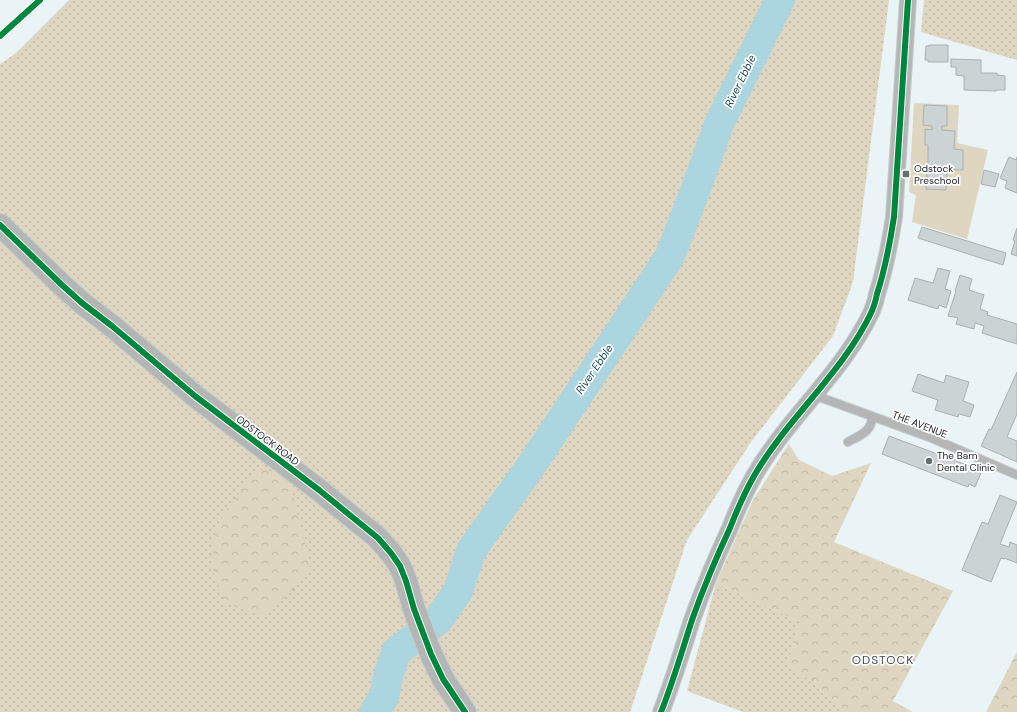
<svg xmlns="http://www.w3.org/2000/svg" width="1017" height="712" font-family="'DM Sans',sans-serif">
	<defs>
		<pattern id="grass-dots" width="8" height="8" patternUnits="userSpaceOnUse"><rect width="8" height="8" fill="#ded6c1"/><path d="M2 2h.1M6 6h.1" fill="none" stroke="#beb8a6" stroke-width="1.8" stroke-linecap="round"/></pattern>
		<pattern id="forest-crowns" width="20" height="18" patternUnits="userSpaceOnUse"><rect width="20" height="18" fill="#ded6c1"/><path d="M2 6a3 3 0 1 1 6 0M12 15a3 3 0 1 1 6 0" fill="none" stroke="#beb8a6"/></pattern>
	</defs>
	<rect width="100%" height="100%" fill="#eaf3f5"/>
	<path fill="url(#grass-dots)" d="M 69,0 L 889,0 L 853,282 L 833,336 L 751,442 L 687,540 L 630,712 L 0,712 L 0,64 L 16,53 Z
		M 924,0 L 1017,0 L 1017,60 L 921,32 Z
		M 716,583 L 800,622 L 788,663 L 848,712 L 743,712 L 687,691 Z"/>
	<path fill="url(#forest-crowns)" d="M 789,444 L 799,460 L 832,476 L 871,463 L 834,542 L 953,591 L 893,701 L 913,712 L 848,712 L 788,663 L 800,622 L 716,583 L 753,500 Z
		M 260,469 L 288,477 L 311,565 L 291,592 L 261,616 L 225,603 L 213,572 L 214,533 L 229,505 Z
		M 1017,652 L 1017,712 L 986,712 Z"/>
	<path fill="#ded6c1" fill-rule="evenodd" d="M 914,103 L 959,105 L 957,143 L 988,150 L 967,239 L 912,222 L 916,195 L 909,192 ZM 924,105 L 947,106 L 947,126 L 942,126 L 942,130 L 955,131 L 954,149 L 963,150 L 963,170 L 941,169 L 941,172 L 947,172 L 945,190 L 926,189 L 927,171 L 928,171 L 928,145 L 925,144 L 925,129 L 932,130 L 932,126 L 923,125 Z"/>
	<g fill="none" stroke-linecap="round" stroke-linejoin="round">
		<path stroke="#abd6e0" stroke-width="30" d="M 374,712 L 384,697 L 388,677 L 396,652 L 438,620 L 458,591 L 471,551 L 535,460 L 670,256 L 697,186 L 719,124 L 780,0"/>
	</g>
	<path fill="#ccd3d5" stroke="#a9b0b2" d="M 929,45 L 948,45 L 948,62 L 928,62 L 928,60 L 925,60 L 926,46 L 929,46 Z
		M 951,59 L 981,60 L 981,73 L 997,73 L 997,75 L 1005,76 L 1005,90 L 996,90 L 996,91 L 964,90 L 964,76 L 956,75 L 956,67 L 951,67 Z
		M 924,105 L 947,106 L 947,126 L 942,126 L 942,130 L 955,131 L 954,149 L 963,150 L 963,170 L 941,169 L 941,172 L 947,172 L 946,190 L 926,189 L 927,171 L 928,171 L 928,145 L 925,145 L 925,129 L 932,130 L 932,126 L 923,125 Z
		M 1009,157 L 1016,160 L 1017,157 L 1017,193 L 1005,188 L 1007,181 L 1000,178 Z
		M 984,170 L 999,174 L 995,187 L 981,184 Z
		M 922,227 L 1006,253 L 1003,265 L 918,238 Z
		M 1017,228 L 1017,256 L 1011,254 L 1015,241 L 1013,240 Z
		M 938,268 L 950,271 L 945,289 L 951,291 L 946,308 L 939,305 L 938,309 L 908,300 L 915,278 L 933,283 Z
		M 960,275 L 972,279 L 969,290 L 984,295 L 980,309 L 988,312 L 987,315 L 1017,324 L 1017,344 L 982,333 L 984,326 L 975,323 L 974,329 L 956,324 L 958,318 L 948,316 L 956,291 L 955,291 Z
		M 1017,372 L 1017,414 L 1007,437 L 1017,441 L 1017,462 L 981,446 L 989,429 L 991,430 Z
		M 918,374 L 944,383 L 946,375 L 969,382 L 963,401 L 974,405 L 970,417 L 959,414 L 958,417 L 935,410 L 938,400 L 912,391 Z
		M 889,436 L 975,468 L 974,471 L 981,473 L 975,487 L 969,484 L 968,487 L 882,454 Z
		M 1000,495 L 1017,502 L 1000,544 L 1009,547 L 1010,542 L 1017,545 L 1017,563 L 1004,558 L 1004,559 L 1001,558 L 991,582 L 962,570 L 982,522 L 988,524 Z"/>
	<g fill="none" stroke-linecap="round" stroke-linejoin="round">
		<g stroke="#c6cdcf" stroke-width="10">
			<path id="lane" d="M 814,395 L 929,437 L 1017,475
				M 848,442 C 860,435 872,432 872,416"/>
		</g>
		<g stroke="#c6cdcf" stroke-width="18">
			<path id="street" d="M 661,712 C 673,682 682,651 692,620 C 703,589 716,558 730,528 C 737,510 745,492 754,476 C 788,417 843,373 872,311 C 874,306 876,300 877,294 C 885,269 890,243 894,217 L 908,0"/>
		</g>
		<g stroke="#c6cdcf" stroke-width="24">
			<path id="secondary" d="M 0,225 L 62,285 L 82,303 L 112,326 L 195,396 L 319,490 L 378,538 L 391,553 L 400,566 L 406,581 L 414,609 L 431,654 L 443,679 L 465,712"/>
		</g>
		<use href="#lane" stroke="#b4b7b5" stroke-width="8"/>
		<use href="#street" stroke="#b4b7b5" stroke-width="16"/>
		<use href="#secondary" stroke="#b3b6b5" stroke-width="22"/>
		<g stroke="#fff" stroke-width="8">
			<path id="cycleway" d="M 0,36 L 40,0
				M 0,225 L 62,285 L 82,303 L 112,326 L 195,396 L 319,490 L 378,538 L 391,553 L 400,566 L 406,581 L 414,609 L 431,654 L 443,679 L 465,712
				M 661,712 C 673,682 682,651 692,620 C 703,589 716,558 730,528 C 737,510 745,492 754,476 C 788,417 843,373 872,311 C 874,306 876,300 877,294 C 885,269 890,243 894,217 L 908,0"/>
		</g>
		<use href="#cycleway" stroke="#00873e" stroke-width="6"/>
	</g>
	<g fill="#676e6f" stroke="#fff" stroke-width="1.5">
		<rect x="902" y="170" width="8" height="8" rx="2"/>
		<circle cx="929" cy="461" r="4"/>
	</g>
	<g text-anchor="middle" stroke-width="3.5" stroke-linejoin="round" paint-order="stroke">
		<g font-size="10" fill="#202627" stroke="#fff" text-anchor="start">
			<text x="914" y="172">Odstock<tspan x="914" dy="12">Preschool</tspan></text>
			<text x="937" y="459">The Barn<tspan x="937" dy="12">Dental Clinic</tspan></text>
		</g>
		<g font-size="10" fill="#202627" stroke="#fff">
			<text transform="translate(920 424) rotate(21)" y="4">THE AVENUE</text>
			<text transform="translate(268 440) rotate(37)" y="4">ODSTOCK ROAD</text>
		</g>
		<g font-size="11" font-style="italic" fill="#174954" stroke="#fff">
			<text transform="translate(740 81) rotate(-64)" y="4">River Ebble</text>
			<text transform="translate(594 369) rotate(-56)" y="4">River Ebble</text>
		</g>
		<g font-size="12" letter-spacing="1" fill="#3c4a4d" stroke="#fff">
			<text x="883" y="664">ODSTOCK</text>
		</g>
	</g>
</svg>
